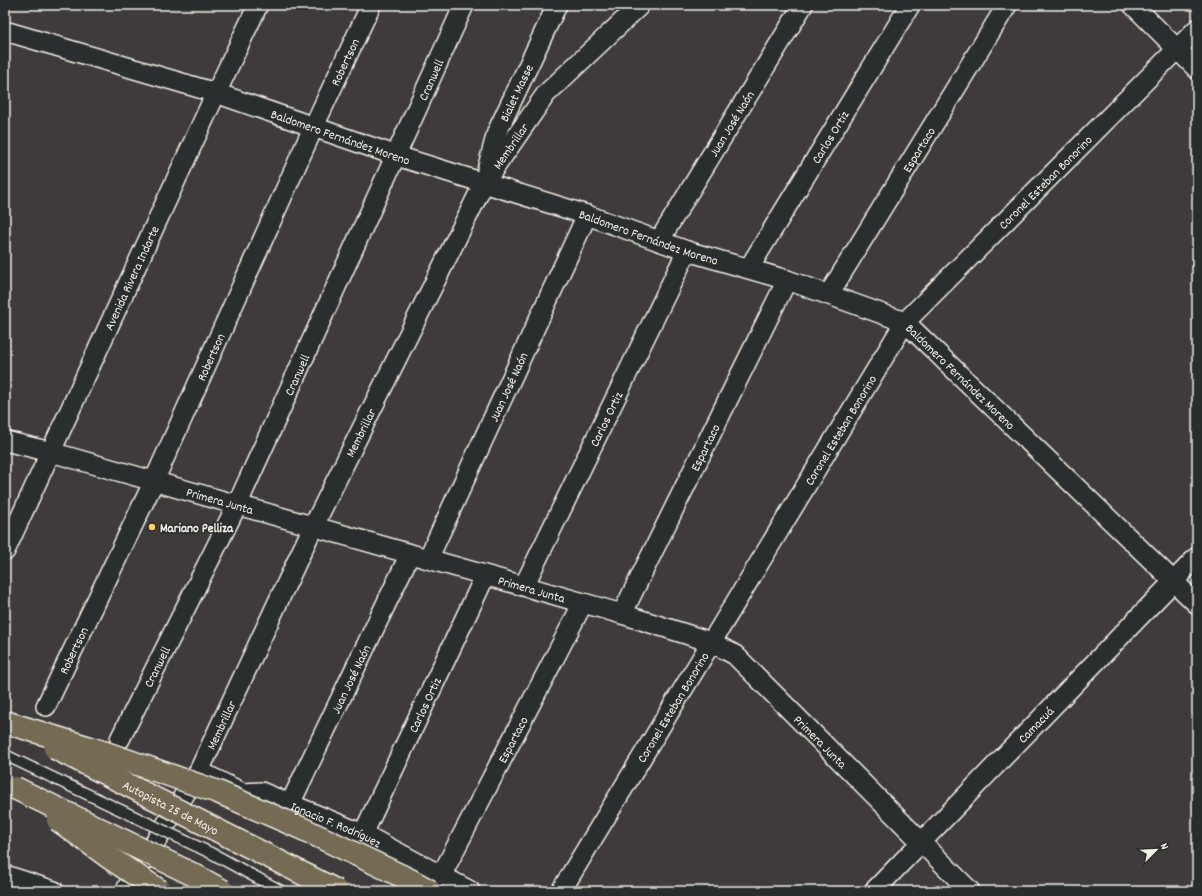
<svg xmlns="http://www.w3.org/2000/svg" width="1202" height="896" font-family="Dekko,sans-serif">
	<rect width="100%" height="100%" fill="#3f3b3c"/>
	<filter id="ink" filterUnits="userSpaceOnUse"><feTurbulence type="fractalNoise" baseFrequency=".025" numOctaves="2"/><feDisplacementMap in="SourceGraphic" scale="8" xChannelSelector="R" yChannelSelector="G"/><feConvolveMatrix kernelMatrix="1 2 1 2 8 2 1 2 1" color-interpolation-filters="sRGB"/></filter>
	<g filter="url(#ink)">
		<g fill="none" stroke-linecap="round" stroke-linejoin="round">
			<g stroke="#f4f1e8" stroke-width="22">
				<g id="minor">
					<path d="M 1133,5 L 1197,69"/>
					<path id="s1" d="M 5,31 L 216,93 L 397,156 L 587,215 L 687,251 L 787,280 L 905,322 L 1197,604"/>
					<path id="s2" d="M 487,170 L 497,132 L 557,5"/>
					<path id="s3" d="M 659,241 L 803,5"/>
					<path id="s4" d="M 749,268 L 910,5"/>
					<path id="s5" d="M 829,294 L 1007,5"/>
					<path id="s6" d="M 5,441 L 51,452 L 622,614 L 711,642 L 735,655 L 970,891"/>
					<path id="s7" d="M 5,551 L 216,93 L 258,5"/>
					<path id="s8" d="M 428,559 L 587,215"/>
					<path id="s9" d="M 524,586 L 687,251"/>
					<path id="s10" d="M 622,614 L 787,280"/>
					<path id="s11" d="M 46,706 L 154,481 L 314,126 L 371,5"/>
					<path id="s12" d="M 120,739 L 237,505 L 464,5"/>
					<path id="s13" d="M 199,771 L 243,793 L 261,792 L 363,834 L 470,891"/>
					<path id="s14" d="M 290,804 L 410,554"/>
					<path id="s15" d="M 363,834 L 485,576"/>
					<path d="M 5,875 L 54,891"/>
					<path id="s16" d="M 441,876 L 583,603"/>
					<path id="s17" d="M 125,891 L 199,771 L 313,527 L 484,183 L 546,94 L 640,5"/>
					<path id="s18" d="M 561,891 L 905,322 L 1197,29"/>
					<path id="s19" d="M 874,891 L 1197,557"/>
				</g>
			</g>
			<use href="#minor" stroke="#2a2d2e" stroke-width="19"/>
			<g stroke="#f4f1e8" stroke-width="13" stroke-linecap="butt">
				<path id="service-bridge" d="M 5,755 L 215,855 L 281,891"/>
			</g>
			<g stroke="#f4f1e8" stroke-width="25" stroke-linecap="butt">
				<g id="motorway-bridge">
					<path d="M 5,722 L 103,752 L 218,792 L 301,828 L 410,880 L 430,891"/>
					<path id="s20" d="M 55,748 L 337,891"/>
					<path d="M 15,788 L 194,875 L 223,891"/>
					<path d="M 58,820 L 107,856 L 160,891"/>
				</g>
			</g>
			<use href="#service-bridge" stroke="#2a2d2e" stroke-width="10"/>
			<use href="#motorway-bridge" stroke="#746b52" stroke-width="22"/>
		</g>
	</g>
	<circle fill="#ffd166" stroke="#2a2d2e" stroke-width="1.5" cx="152" cy="527" r="4"/>
	<g text-anchor="middle" stroke-width="3" stroke-linejoin="round" paint-order="stroke">
		<g font-size="13" fill="#f4f1e8" stroke="#2a2d2e">
			<text dy="5" stroke="none"><textPath href="#s11" startOffset="710">Robertson</textPath></text>
			<text dy="5" stroke="none"><textPath href="#s12" startOffset="729">Cranwell</textPath></text>
			<text dy="5" stroke="none"><textPath href="#s2" startOffset="83">Bialet Masse</textPath></text>
			<text dy="5" stroke="none"><textPath href="#s3" startOffset="138">Juan José Naón</textPath></text>
			<text dy="5" stroke="none"><textPath href="#s1" startOffset="352">Baldomero Fernández Moreno</textPath></text>
			<text dy="5" stroke="none"><textPath href="#s4" startOffset="154">Carlos Ortiz</textPath></text>
			<text dy="5" stroke="none"><textPath href="#s17" startOffset="840">Membrillar</textPath></text>
			<text dy="5" stroke="none"><textPath href="#s5" startOffset="170">Espartaco</textPath></text>
			<text dy="5" stroke="none"><textPath href="#s18" startOffset="863">Coronel Esteban Bonorino</textPath></text>
			<text dy="5" stroke="none"><textPath href="#s1" startOffset="676">Baldomero Fernández Moreno</textPath></text>
			<text dy="5" stroke="none"><textPath href="#s7" startOffset="301">Avenida Rivera Indarte</textPath></text>
			<text dy="5" stroke="none"><textPath href="#s11" startOffset="386">Robertson</textPath></text>
			<text dy="5" stroke="none"><textPath href="#s12" startOffset="405">Cranwell</textPath></text>
			<text dy="5" stroke="none"><textPath href="#s1" startOffset="1024">Baldomero Fernández Moreno</textPath></text>
			<text dy="5" stroke="none"><textPath href="#s8" startOffset="190">Juan José Naón</textPath></text>
			<text dy="5" stroke="none"><textPath href="#s9" startOffset="186">Carlos Ortiz</textPath></text>
			<text dy="5" stroke="none"><textPath href="#s18" startOffset="539">Coronel Esteban Bonorino</textPath></text>
			<text dy="5" stroke="none"><textPath href="#s17" startOffset="516">Membrillar</textPath></text>
			<text dy="5" stroke="none"><textPath href="#s10" startOffset="186">Espartaco</textPath></text>
			<text dy="5" stroke="none"><textPath href="#s6" startOffset="223">Primera Junta</textPath></text>
			<text dy="5" stroke="none"><textPath href="#s6" startOffset="547">Primera Junta</textPath></text>
			<text dy="5" stroke="none"><textPath href="#s11" startOffset="62">Robertson</textPath></text>
			<text dy="5" stroke="none"><textPath href="#s12" startOffset="81">Cranwell</textPath></text>
			<text dy="5" stroke="none"><textPath href="#s14" startOffset="139">Juan José Naón</textPath></text>
			<text dy="5" stroke="none"><textPath href="#s15" startOffset="143">Carlos Ortiz</textPath></text>
			<text dy="5" stroke="none"><textPath href="#s18" startOffset="215">Coronel Esteban Bonorino</textPath></text>
			<text dy="5" stroke="none"><textPath href="#s17" startOffset="192">Membrillar</textPath></text>
			<text dy="5" stroke="none"><textPath href="#s19" startOffset="232">Camacuá</textPath></text>
			<text dy="5" stroke="none"><textPath href="#s16" startOffset="154">Espartaco</textPath></text>
			<text dy="5" stroke="none"><textPath href="#s6" startOffset="883">Primera Junta</textPath></text>
			<text dy="5" stroke="none"><textPath href="#s20" startOffset="130">Autopista 25 de Mayo</textPath></text>
			<text dy="5" stroke="none"><textPath href="#s13" startOffset="149">Ignacio F. Rodríguez</textPath></text>
		</g>
		<g font-size="13" font-weight="bold" fill="#f4f1e8" stroke="#2a2d2e" text-anchor="start">
			<text x="160" y="532">Mariano Pelliza</text>
		</g>
	</g>
	<rect width="1202" height="896" fill="none" stroke="#2a2d2e" stroke-width="20"/>
	<rect x="10" y="10" width="1182" height="876" fill="none" stroke="#f4f1e8" stroke-width="1.5" filter="url(#ink)"/>
	<g transform="translate(1156 850) rotate(66)" stroke="#2a2d2e" stroke-width="3" paint-order="stroke">
	<path d="M0-3L7 15L0 10L-7 15Z" fill="#f4f1e8"/>
	<text y="-6" font-size="11" font-weight="bold" text-anchor="middle" fill="#f4f1e8">N</text>
	</g>
</svg>
